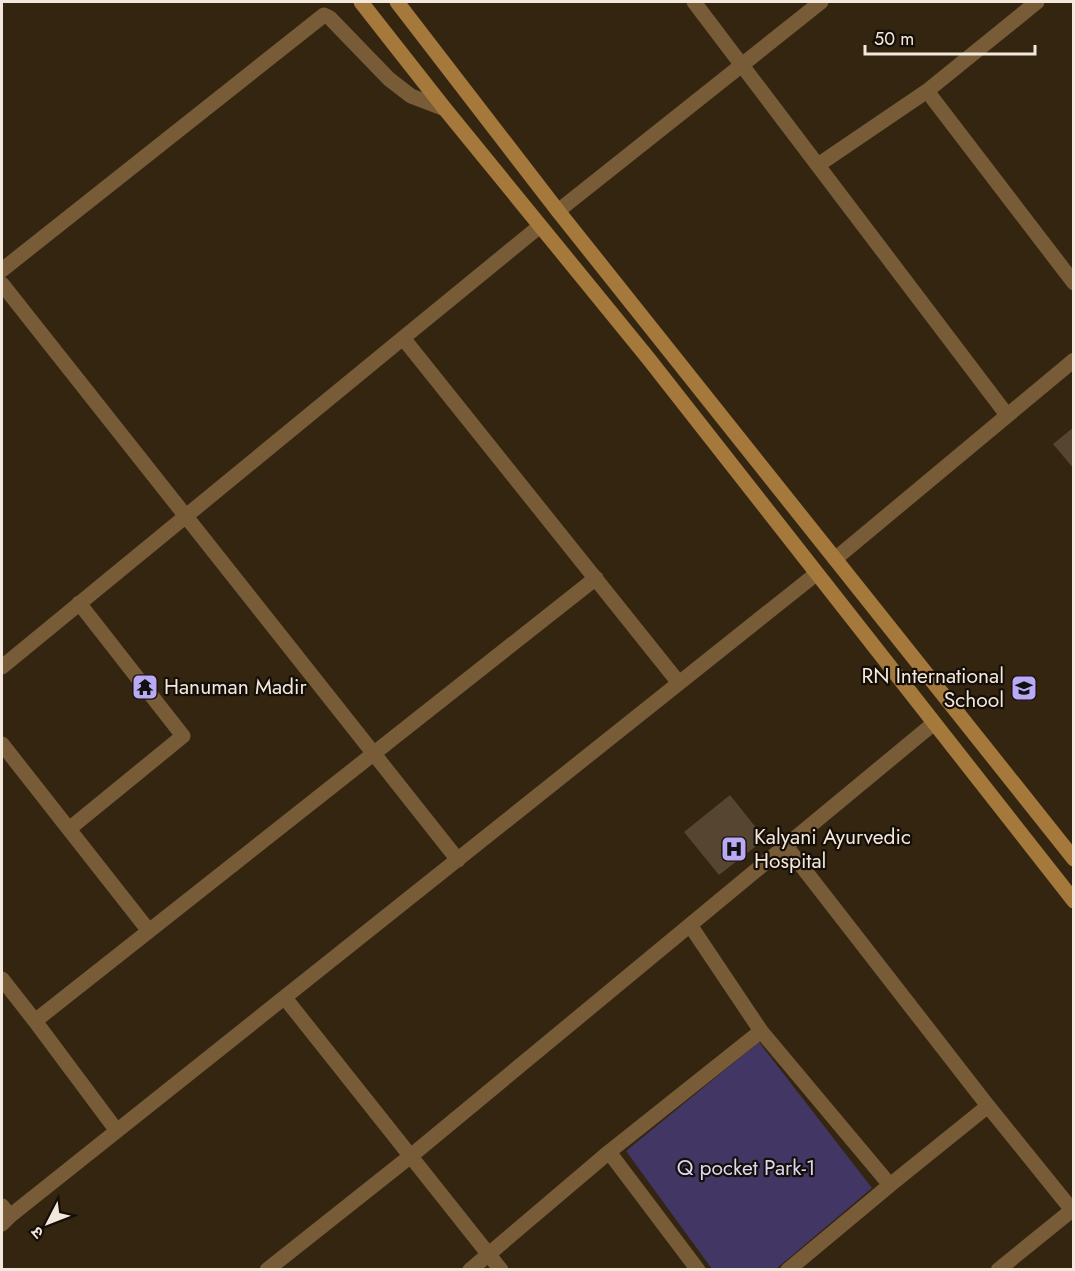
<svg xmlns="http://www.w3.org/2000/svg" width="1075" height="1271" font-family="Jost,'Noto Sans Devanagari',sans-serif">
	<rect width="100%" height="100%" fill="#342511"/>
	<path fill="#413664" d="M 759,1042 L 872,1188 L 776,1269 L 712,1269 L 626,1151 Z"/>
	<path fill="#564531" d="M 1074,427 L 1074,469 L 1053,444 Z
		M 730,795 L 765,839 L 719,875 L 684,832 Z"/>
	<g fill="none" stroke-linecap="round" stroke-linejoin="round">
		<path stroke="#785c38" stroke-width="15" d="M 694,2 L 1007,415
			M 927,91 L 1074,283
			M 818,165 L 927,91 L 1037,2
			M 558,211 L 821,2
			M 540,226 L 403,338 L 679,683
			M 2,270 L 324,15 L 330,18 L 389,79 L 411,96 L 445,109
			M 2,284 L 458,860
			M 835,559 L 1074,360
			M 2,667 L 403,338
			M 2,744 L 149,931
			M 69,829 L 183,736 L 79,603
			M 786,846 L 988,1106
			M 690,925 L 761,1031
			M 2,979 L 35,1021 L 596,578
			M 285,998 L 501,1270
			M 35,1021 L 117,1131
			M 609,1152 L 698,1270
			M 2,1206 L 10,1216 L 2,1224
			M 10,1216 L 816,574
			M 267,1270 L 412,1155 L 933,724
			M 470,1270 L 609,1152 L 761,1031 L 890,1185 L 988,1106 L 1072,1210 L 1074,1208
			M 788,1270 L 890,1185
			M 998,1270 L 1072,1210"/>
		<path stroke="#a5783c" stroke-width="15" d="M 361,2 L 445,109 L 648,358 L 1074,901
			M 397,2 L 558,211 L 1074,859"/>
	</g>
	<defs>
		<g id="temple-square" transform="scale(1.35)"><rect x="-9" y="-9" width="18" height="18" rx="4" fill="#baaaf6" stroke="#160f07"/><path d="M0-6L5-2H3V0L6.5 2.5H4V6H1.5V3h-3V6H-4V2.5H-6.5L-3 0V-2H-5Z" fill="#111"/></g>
		<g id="school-square" transform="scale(1.35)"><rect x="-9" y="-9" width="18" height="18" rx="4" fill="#baaaf6" stroke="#160f07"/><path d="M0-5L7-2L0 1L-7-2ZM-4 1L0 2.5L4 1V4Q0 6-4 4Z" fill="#111"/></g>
		<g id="hospital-square" transform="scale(1.35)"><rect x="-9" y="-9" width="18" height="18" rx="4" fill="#baaaf6" stroke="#160f07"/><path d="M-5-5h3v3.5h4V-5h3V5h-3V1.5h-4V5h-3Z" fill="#111"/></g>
	</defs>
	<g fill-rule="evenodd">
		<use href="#temple-square" x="145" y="687"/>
		<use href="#school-square" x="1024" y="688"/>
		<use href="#hospital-square" x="734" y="849"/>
	</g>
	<g text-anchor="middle" stroke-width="4.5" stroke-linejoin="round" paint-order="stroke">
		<g font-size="21" fill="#f3e8dc" stroke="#160f07" text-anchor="start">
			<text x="1004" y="683" text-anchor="end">RN International<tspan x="1004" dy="24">School</tspan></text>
			<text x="164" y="694">Hanuman Madir</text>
			<text x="754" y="844">Kalyani Ayurvedic<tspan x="754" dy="24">Hospital</tspan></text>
		</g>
		<g font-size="21" fill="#dad5f5" stroke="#160f07">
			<text x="746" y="1175">Q pocket Park-1</text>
		</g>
	</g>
	<rect width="1075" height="1271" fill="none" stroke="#f3e8dc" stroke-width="6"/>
	<g transform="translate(48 1223) rotate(228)" stroke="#160f07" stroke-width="4.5" paint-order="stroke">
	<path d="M0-4.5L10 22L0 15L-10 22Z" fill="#f3e8dc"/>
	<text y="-9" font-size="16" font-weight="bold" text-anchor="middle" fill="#f3e8dc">उ</text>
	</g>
	<path d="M865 45v9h170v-9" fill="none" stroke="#f3e8dc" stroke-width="3"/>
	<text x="874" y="45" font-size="18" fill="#f3e8dc" stroke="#160f07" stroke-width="4.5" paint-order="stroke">50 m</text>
</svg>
